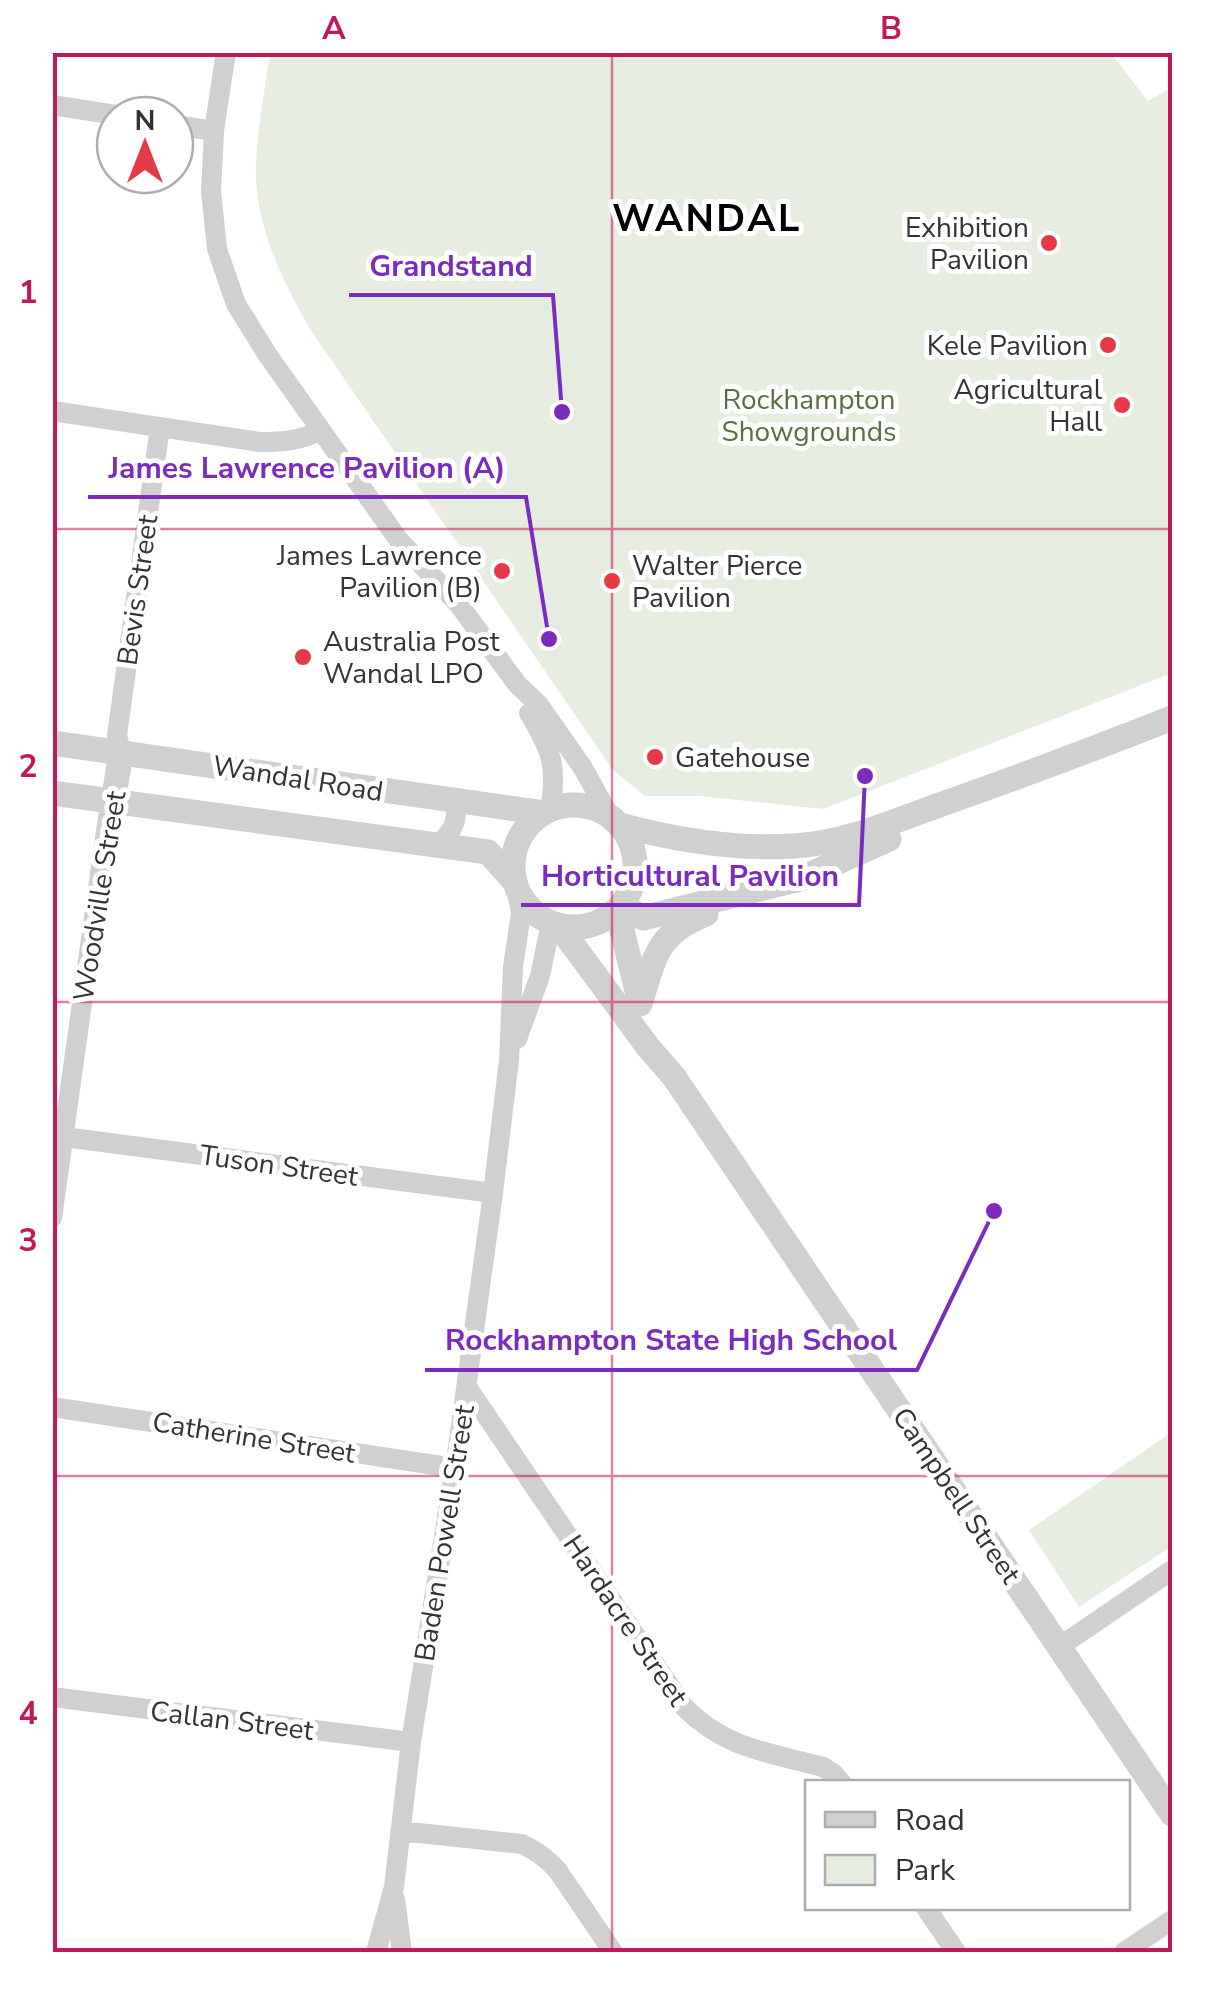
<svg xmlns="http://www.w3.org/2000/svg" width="1225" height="2005" font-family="'Nunito Sans',sans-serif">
	<rect width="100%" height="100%" fill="#fff"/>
	<path fill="#e6ecdf" d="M 1110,52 L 1148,101 L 1172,87 L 1172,673 L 823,809 L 699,796 L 645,796 L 613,770 L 310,329 C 281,279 253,221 256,161 C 258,125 265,88 270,53 Z
		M 1172,1432 L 1172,1546 L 1079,1607 L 1029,1530 Z"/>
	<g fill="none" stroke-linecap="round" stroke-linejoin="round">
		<path stroke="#d0d0d0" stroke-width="20" d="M 226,52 L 214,131 L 211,191 L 217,249 L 236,304 L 267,354 L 398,539 L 460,606 L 517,684 L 539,705 L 583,768 L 610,817
			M 52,105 L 116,115
			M 175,125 L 214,131
			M 52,411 L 260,442 C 282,442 301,441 321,430
			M 529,713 C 551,750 558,766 550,809
			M 121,753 L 117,735 L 160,427
			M 437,845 C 452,833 460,820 454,801
			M 517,1039 L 540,976 L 551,923
			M 64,1137 L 493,1193
			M 52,1218 L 108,817 L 113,802
			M 467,1387 L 684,1707 C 727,1750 769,1752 823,1767 L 834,1774 L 841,1782
			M 52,1407 L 455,1468
			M 1059,1647 L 1172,1570
			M 52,1697 L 411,1742
			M 400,1831 L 522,1844 C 537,1851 548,1859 558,1871 L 613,1952
			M 395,1899 L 402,1952
			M 926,1908 L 956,1952
			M 376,1952 L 394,1887 L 411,1742 L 455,1468 L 493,1193 L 509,1060 L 513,967 L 521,913 L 517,891
			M 1124,1952 L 1172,1920"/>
		<path stroke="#d0d0d0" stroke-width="25" d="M 52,743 L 544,813
			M 52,793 L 488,852 L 514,881
			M 113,802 L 121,753
			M513 866a61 61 0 1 1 122 0a61 61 0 1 1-122 0Z
			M 620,825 C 676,840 735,850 794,846 C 846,843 894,821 942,804 C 1019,777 1096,748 1172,718
			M 621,905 L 643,918 L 800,879 L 889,839
			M 617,910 L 639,999
			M 559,926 L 648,1047 L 674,1077 L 1172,1814
			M 640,1004 C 655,956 657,933 706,914"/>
	</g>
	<path fill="none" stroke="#c2185b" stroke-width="2.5" stroke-opacity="0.55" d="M 612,52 L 612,1952M 52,529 L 1172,529M 52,1002 L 1172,1002M 52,1476 L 1172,1476"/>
	<g fill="#e63946" stroke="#fff" stroke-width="4">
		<circle cx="1049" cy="243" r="10"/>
		<circle cx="1108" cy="345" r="10"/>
		<circle cx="1122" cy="405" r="10"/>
		<circle cx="502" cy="571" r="10"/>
		<circle cx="612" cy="581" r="10"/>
		<circle cx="303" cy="657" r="10"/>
		<circle cx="655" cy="757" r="10"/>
	</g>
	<g text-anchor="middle" stroke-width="10" stroke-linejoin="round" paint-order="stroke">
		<g font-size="28" fill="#333" stroke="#fff" text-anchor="end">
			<text x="1029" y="237">Exhibition<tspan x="1029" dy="32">Pavilion</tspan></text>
			<text x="1088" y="355">Kele Pavilion</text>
			<text x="1102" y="399">Agricultural<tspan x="1102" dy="32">Hall</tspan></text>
			<text x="482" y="565">James Lawrence<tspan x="482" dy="32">Pavilion (B)</tspan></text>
			<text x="632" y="575" text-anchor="start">Walter Pierce<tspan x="632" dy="32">Pavilion</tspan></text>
			<text x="323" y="651" text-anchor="start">Australia Post<tspan x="323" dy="32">Wandal LPO</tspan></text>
			<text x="675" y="767" text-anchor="start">Gatehouse</text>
		</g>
		<g font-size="28" fill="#56703f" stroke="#fff">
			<text x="809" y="409">Rockhampton<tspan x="809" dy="32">Showgrounds</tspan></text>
		</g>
		<g font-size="28" fill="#333" stroke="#fff">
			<text transform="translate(137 590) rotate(-82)" y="10">Bevis Street</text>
			<text transform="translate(298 778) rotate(9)" y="10">Wandal Road</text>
			<text transform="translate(99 896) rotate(-81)" y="10">Woodville Street</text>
			<text transform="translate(279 1165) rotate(8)" y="10">Tuson Street</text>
			<text transform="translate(254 1437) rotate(9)" y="10">Catherine Street</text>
			<text transform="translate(957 1495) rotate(56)" y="10">Campbell Street</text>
			<text transform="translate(444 1533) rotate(-81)" y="10">Baden Powell Street</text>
			<text transform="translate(626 1620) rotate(56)" y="10">Hardacre Street</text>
			<text transform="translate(232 1720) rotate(7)" y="10">Callan Street</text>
		</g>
		<g font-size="38" font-weight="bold" letter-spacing="2.5" fill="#000" stroke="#fff">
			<text x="707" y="231">WANDAL</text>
		</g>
	</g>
	<path fill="none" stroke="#7b2cbf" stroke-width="4" d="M562 412L553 295H349M549 639L526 497H88M865 776L859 905H521M994 1211L917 1370H425"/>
	<g fill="#7b2cbf" stroke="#fff" stroke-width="4">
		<circle cx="562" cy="412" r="10"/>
		<circle cx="549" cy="639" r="10"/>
		<circle cx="865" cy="776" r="10"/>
		<circle cx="994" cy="1211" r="10"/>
	</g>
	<g font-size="30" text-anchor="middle" font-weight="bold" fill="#7b2cbf" stroke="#fff" stroke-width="10" stroke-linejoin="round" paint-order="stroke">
		<text x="451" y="276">Grandstand</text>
		<text x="307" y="478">James Lawrence Pavilion (A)</text>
		<text x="690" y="886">Horticultural Pavilion</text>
		<text x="671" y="1350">Rockhampton State High School</text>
	</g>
	<rect width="1225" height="2005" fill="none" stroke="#ffffff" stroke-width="110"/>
	<rect x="805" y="1780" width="325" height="130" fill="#ffffff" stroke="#adadad" stroke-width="2.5"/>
	<rect x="825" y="1812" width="50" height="15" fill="#d0d0d0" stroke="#adadad" stroke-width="2.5"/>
	<text x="895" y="1830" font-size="30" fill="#333333">Road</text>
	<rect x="825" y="1855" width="50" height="30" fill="#e6ecdf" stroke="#adadad" stroke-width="2.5"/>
	<text x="895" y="1880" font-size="30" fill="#333333">Park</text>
	<g transform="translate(145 145)"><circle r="48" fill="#ffffff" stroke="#adadad" stroke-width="2.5"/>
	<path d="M0-8L18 38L0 25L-18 38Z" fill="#e63946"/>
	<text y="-15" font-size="28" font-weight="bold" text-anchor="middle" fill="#333333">N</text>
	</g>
	<rect x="55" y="55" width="1115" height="1895" fill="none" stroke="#c2185b" stroke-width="4"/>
	<g font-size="32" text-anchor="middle" font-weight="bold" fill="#c2185b">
		<text x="334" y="39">A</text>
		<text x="891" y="39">B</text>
		<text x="28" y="303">1</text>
		<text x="28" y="777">2</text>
		<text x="28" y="1251">3</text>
		<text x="28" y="1724">4</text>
	</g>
</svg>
